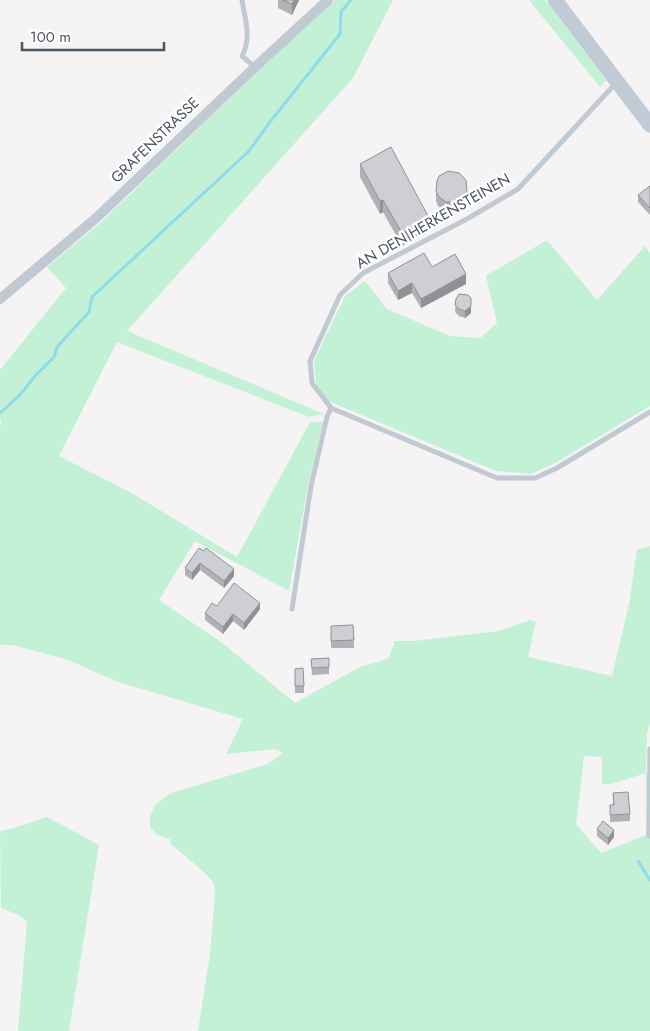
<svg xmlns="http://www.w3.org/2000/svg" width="650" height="1031" font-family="Jost,sans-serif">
	<rect width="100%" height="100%" fill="#f5f3f3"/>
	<path fill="#c3f1d5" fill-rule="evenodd" d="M 335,0 L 393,0 L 353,78 L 127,331 L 324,414 L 309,417 L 117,342 L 59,456 L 130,492 L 237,557 L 310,422 L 323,422 L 308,486 L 289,591 L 195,541 L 159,600 L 221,642 L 295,703 L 360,667 L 388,659 L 395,641 L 414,641 L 499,631 L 530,620 L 536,622 L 528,657 L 612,676 L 629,604 L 637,550 L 650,546 L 650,723 L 647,732 L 646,772 L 650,771 L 650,1031 L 198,1031 L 210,954 L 215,895 L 214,883 L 204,872 L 171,844 L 170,839 L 157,835 L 150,827 L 150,815 L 156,804 L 171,793 L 268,764 L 283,753 L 275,749 L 226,754 L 243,719 L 118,682 L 66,659 L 12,645 L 0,645 L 0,425 L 2,424 L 0,418 L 0,370 L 66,288 L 47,267 L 99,224 L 257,72 ZM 584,756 L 602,757 L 602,784 L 611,784 L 646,773 L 646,835 L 601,853 L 576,824 Z
		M 529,0 L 545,0 L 606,80 L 600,87 Z
		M 547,240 L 597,300 L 645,246 L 650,253 L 650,406 L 557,462 L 531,474 L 496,471 L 328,401 L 316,383 L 314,361 L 345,296 L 365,281 L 387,309 L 450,336 L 480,338 L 497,323 L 486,276 Z
		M 47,817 L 99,845 L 69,1031 L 18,1031 L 27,922 L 19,915 L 1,908 L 0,831 L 14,828 Z"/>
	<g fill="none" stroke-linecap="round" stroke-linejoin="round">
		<path stroke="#90daee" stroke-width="3" d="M 0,413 L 19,396 L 35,376 L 54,357 L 57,347 L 89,312 L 92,297 L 249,151 L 270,122 L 340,34 L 341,12 L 351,0
			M 638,861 L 650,880"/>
		<path stroke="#c1cad2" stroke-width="5" d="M 242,0 C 245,19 252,38 242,56 L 255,67
			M 616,83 L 518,189 L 467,219 L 363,273 L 340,295 L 310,361 L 312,383 L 331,408 L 497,478 L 535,478 L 557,468 L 650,412
			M 292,609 L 311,486 L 327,417 L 331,408
			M 649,836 L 650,749"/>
		<path stroke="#c1cad2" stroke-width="10" d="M 0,299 L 95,219 L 255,67 L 328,0"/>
		<path stroke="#c1cbd6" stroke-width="15" d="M 555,0 L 650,125"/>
	</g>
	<path fill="#b0b2b7" d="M 278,0 L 299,0 L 292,15 L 278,8 Z
		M 360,164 L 428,229 L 417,235 L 417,237 L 402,246 L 383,212 L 380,214 L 360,177 Z
		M 650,186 L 650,215 L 638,202 L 638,195 Z
		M 436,191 L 467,202 L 461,210 L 456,213 L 446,213 L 438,206 L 436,201 Z
		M 432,267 L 466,284 L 421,308 L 412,293 L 398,300 L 388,283 L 388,273 Z
		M 471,298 L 471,313 L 465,318 L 459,316 L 455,312 L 456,299 Z
		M 199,548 L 234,576 L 224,588 L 200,570 L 192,580 L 185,575 L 185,568 Z
		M 217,606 L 260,609 L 244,630 L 233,621 L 223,634 L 205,620 L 205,613 Z
		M 353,625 L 354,648 L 331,648 L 331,626 Z
		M 329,658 L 329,674 L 312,675 L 311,659 Z
		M 295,669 L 304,686 L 304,693 L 295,693 Z
		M 613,793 L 630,814 L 630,821 L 610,822 L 610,805 L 613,805 Z
		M 597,829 L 614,837 L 608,845 L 597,836 Z"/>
	<path fill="#909195" d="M 294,0 L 299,0 L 292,15 L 292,4 Z
		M 467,191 L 467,202 L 461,210 L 456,213 L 456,202 Z
		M 383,200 L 383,212 L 380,214 L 380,201 Z
		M 428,216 L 428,229 L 417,235 L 417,237 L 402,246 L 402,233 L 416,223 Z
		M 466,274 L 466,284 L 421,308 L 421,299 Z
		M 412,283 L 412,293 L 398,300 L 398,291 Z
		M 471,306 L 471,313 L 465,318 L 465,311 Z
		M 200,563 L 200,570 L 192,580 L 192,573 Z
		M 234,569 L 234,576 L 224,588 L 224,581 Z
		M 260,603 L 260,609 L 244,630 L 244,623 Z
		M 233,614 L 233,621 L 223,634 L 223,627 Z
		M 614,830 L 614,837 L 608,845 L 608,838 Z"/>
	<path fill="#cdcfd5" stroke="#909195" d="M 283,0 L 294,0 L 292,4 Z
		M 391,147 L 428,216 L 416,223 L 417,225 L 402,233 L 383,200 L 380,201 L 360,164 Z
		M 448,171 L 459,173 L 466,180 L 467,191 L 461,200 L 456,202 L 446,202 L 438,196 L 436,191 L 437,181 L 439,176 Z
		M 650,186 L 650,208 L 638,195 Z
		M 424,253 L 432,267 L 455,254 L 466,274 L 421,299 L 412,283 L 398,291 L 388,273 Z
		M 459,294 L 468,295 L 471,298 L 471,306 L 465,311 L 459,309 L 455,305 L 456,299 Z
		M 199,548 L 204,551 L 206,548 L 234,569 L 224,581 L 200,563 L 192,573 L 185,568 Z
		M 234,583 L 260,603 L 244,623 L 233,614 L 223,627 L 205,613 L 212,603 L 217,606 Z
		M 353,625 L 354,640 L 331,641 L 331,626 Z
		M 329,658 L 329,667 L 312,668 L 311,659 Z
		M 303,668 L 304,686 L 295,686 L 295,669 Z
		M 628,792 L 630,814 L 610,815 L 610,805 L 614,805 L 613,793 Z
		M 603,821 L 614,830 L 608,838 L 597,829 Z"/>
	<g text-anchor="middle" stroke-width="5" stroke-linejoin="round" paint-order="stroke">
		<g font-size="15" fill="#4a5661" stroke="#fff">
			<text transform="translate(155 140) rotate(-44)" y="5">GRAFENSTRASSE</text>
			<text transform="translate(433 221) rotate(-30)" y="5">AN DEN HERKENSTEINEN</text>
		</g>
	</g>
	<path d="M22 42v8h142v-8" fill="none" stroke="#4a5661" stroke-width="2.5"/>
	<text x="30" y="42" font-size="15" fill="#4a5661" stroke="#ffffff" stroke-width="4" paint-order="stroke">100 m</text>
</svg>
